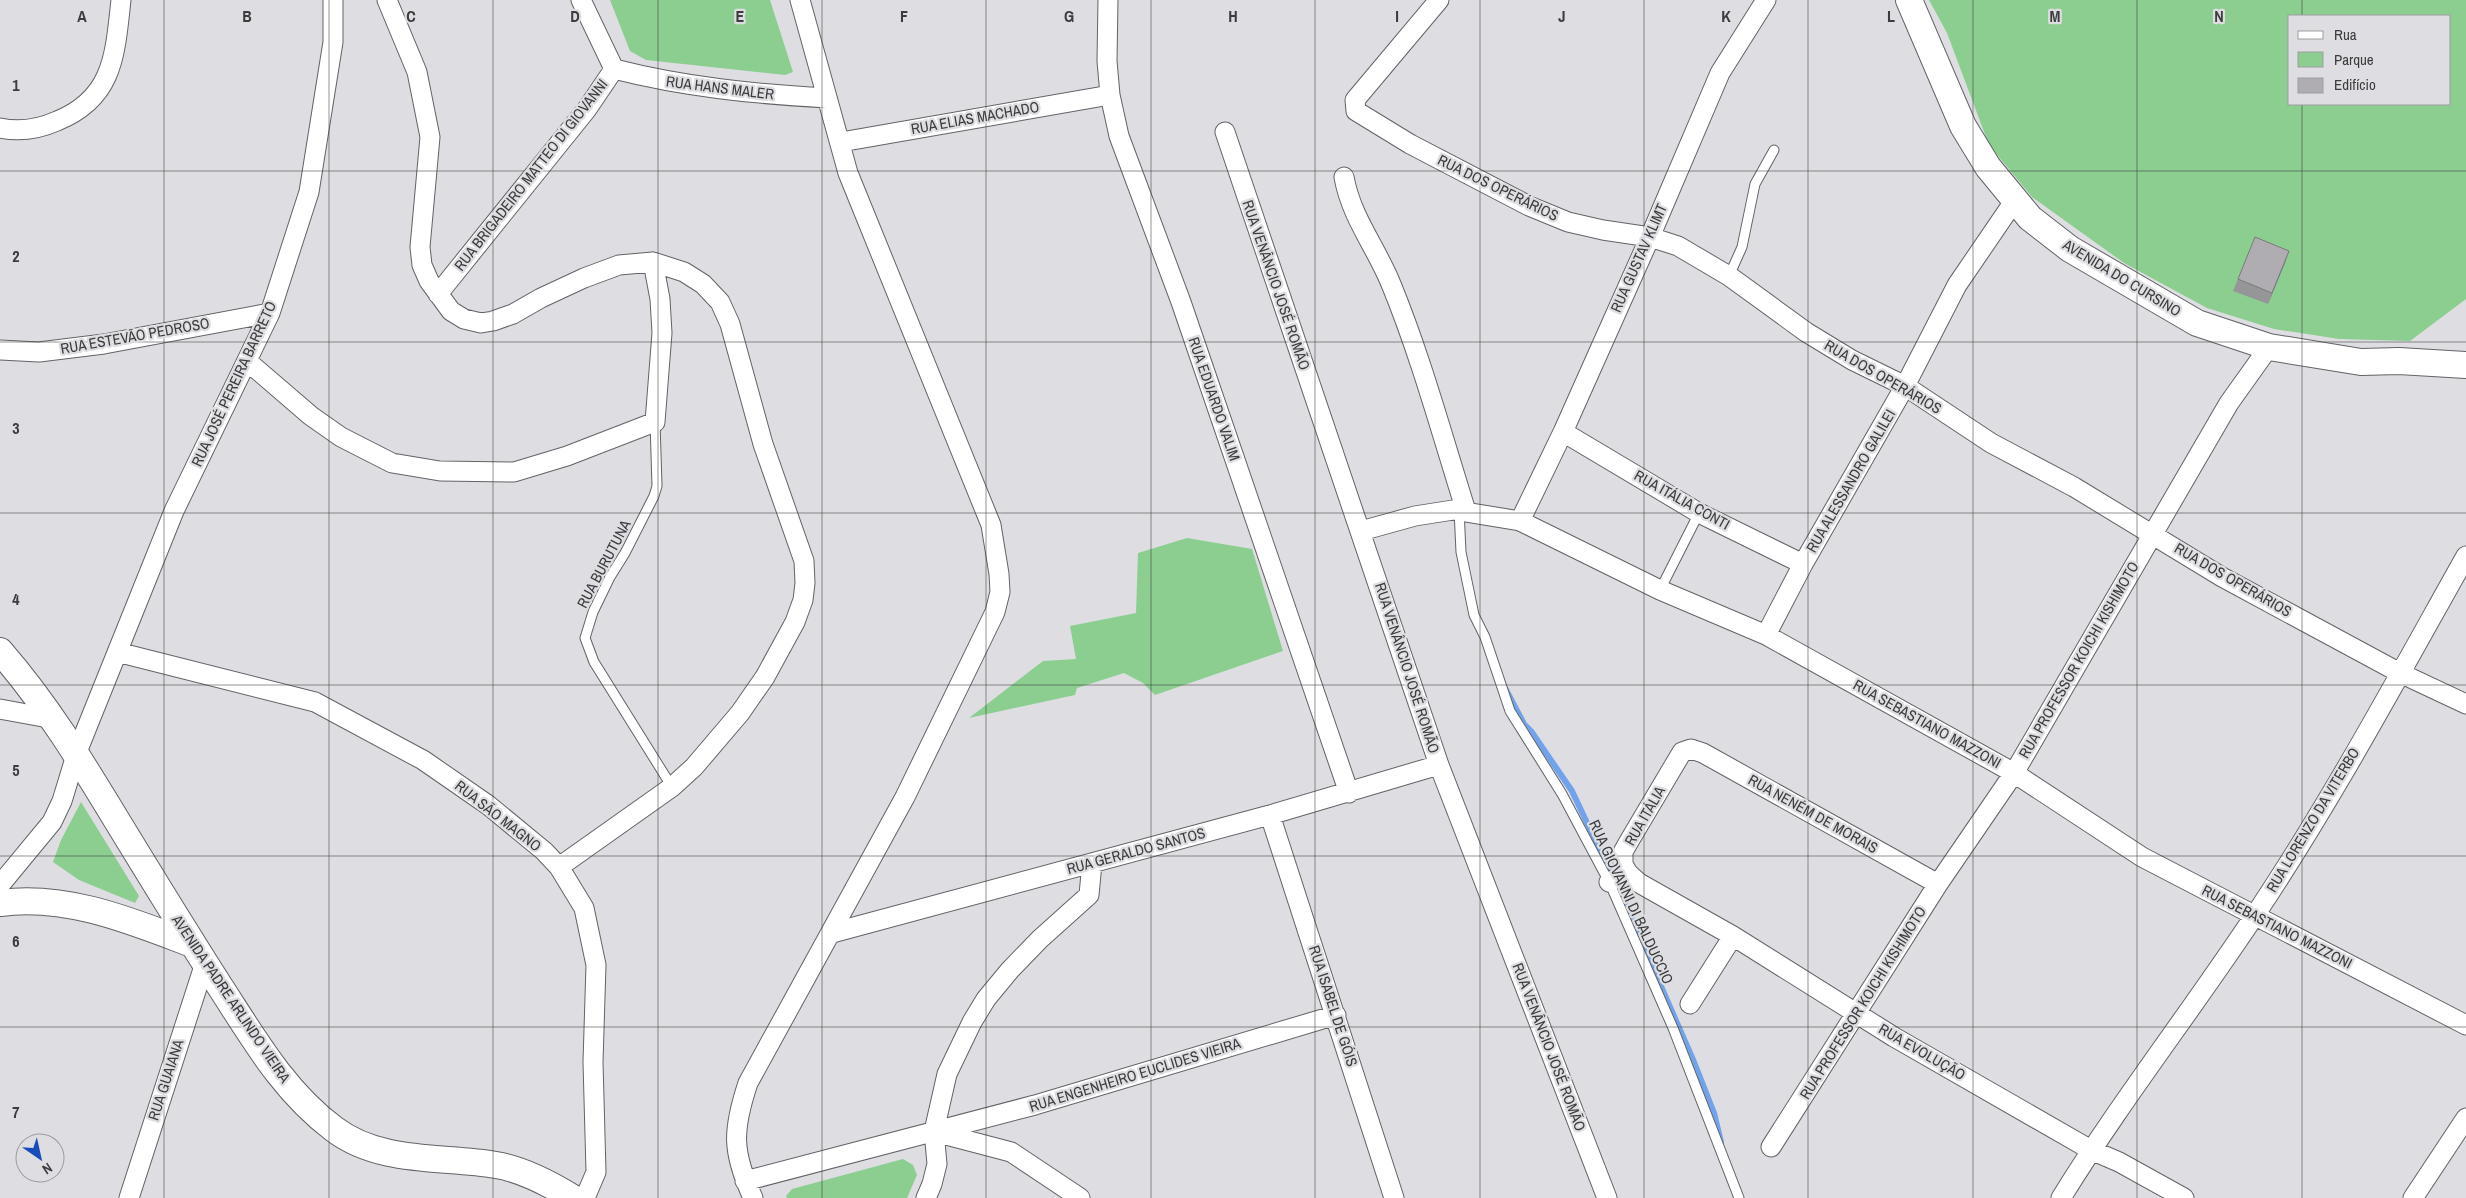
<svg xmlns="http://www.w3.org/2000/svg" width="2466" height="1198" font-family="'Archivo Narrow',sans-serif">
	<rect width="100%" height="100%" fill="#dedee2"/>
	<path fill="#8bce90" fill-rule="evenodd" d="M 610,0 L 770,0 L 793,72 L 785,75 L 646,60 L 630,51 Z
		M 1929,0 L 2466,0 L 2466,299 L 2410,341 L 2339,339 L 2274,329 L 2207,308 L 2124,263 L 2032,197 L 1989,145 L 1947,33 ZM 2290,16 L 2450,16 L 2450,104 L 2290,104 Z
		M 1187,538 L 1252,549 L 1283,651 L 1155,695 L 1143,683 L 1124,673 L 1077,688 L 1075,695 L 969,718 L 1043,661 L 1076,659 L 1070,626 L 1136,613 L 1138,553 Z
		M 81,802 L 139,896 L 135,903 L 79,880 L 53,862 L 61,840 Z
		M 903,1159 L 913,1165 L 917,1175 L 907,1198 L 787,1198 L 786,1196 L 792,1189 Z"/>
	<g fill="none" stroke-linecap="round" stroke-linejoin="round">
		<path stroke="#71a3ed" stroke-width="6" d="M 1505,688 L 1524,724 L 1531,731 L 1572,791 L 1623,899 L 1694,1062 L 1714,1113 L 1721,1142"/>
		<g stroke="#626366" stroke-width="11">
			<path id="lane" d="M 1729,276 L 1742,247 L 1755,184 L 1774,150
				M 655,422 L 657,486 L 654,496 L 625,553 L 610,577 L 593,612 L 585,638 L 594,662 L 672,787
				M 1459,510 L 1461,552 L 1474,615 L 1485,637 L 1510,711 L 1562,794 L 1610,884 L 1673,1028 L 1739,1198
				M 1660,590 L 1699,513"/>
		</g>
		<g stroke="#626366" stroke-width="21">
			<path id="street" d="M 387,0 L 417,72 L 430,137 L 420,247 L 422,265 L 429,281 L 451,311 L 464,319 L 481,323 L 493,321 L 513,314 L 541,298 L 584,278 L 619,265 L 653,262 L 684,272 L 703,284 L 720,302 L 730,324 L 763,444 L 804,561 L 805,583 L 803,600 L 795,622 L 765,677 L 740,713 L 694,767 L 672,787 L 559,867
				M 581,0 L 614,69
				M 1108,0 L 1107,61 L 1110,95 L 1119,136 L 1181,302 L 1349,793
				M 1439,0 L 1355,100 L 1356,111 L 1410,144 L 1529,206 L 1568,222 L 1603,230 L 1650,237 L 1678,246 L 1729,276 L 1806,332 L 1852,360 L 1905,386 L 1991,443 L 2074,487 L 2222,577 L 2400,673 L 2466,704
				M 614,69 C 685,87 754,94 827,98
				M 0,128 C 19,132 39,129 57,121 C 114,98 115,54 121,0
				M 1225,132 L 1439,765 L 1607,1198
				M 841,142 L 1110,95
				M 1344,177 C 1351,217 1376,247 1391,284 C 1421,357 1442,435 1466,511
				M 438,294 L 587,109 L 614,69
				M 0,350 L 39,352 L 104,344 L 270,313
				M 247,361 L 311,416 L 341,437 L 392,463 L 440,471 L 514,472 L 567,456 L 655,422 L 662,333 L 660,299 L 653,262
				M 1563,432 L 1699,513 L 1803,564
				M 1520,521 L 1563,432 L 1650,237 L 1720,73 L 1766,0
				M 1361,531 L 1415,516 L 1453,510 L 1520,521 L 1660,590 L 1766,635 L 2014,773 L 2142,857 L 2466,1025
				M 1766,635 L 1803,564 L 1905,386 L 1957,285 L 2015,200
				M 117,652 L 315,702 L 423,760 L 488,805 L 544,851 L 559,867 L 584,908 L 596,965 L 593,1062 L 596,1172 L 585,1198
				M 0,709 L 54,719
				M 1270,815 L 1394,1198
				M 1609,882 L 1628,873
				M 1938,884 L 1703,753 L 1691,749 L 1682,752 L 1628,843 L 1623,852 L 1623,864 L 1628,873 L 1639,883 L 1733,936 L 1894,1037 L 2091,1150 L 2119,1162 L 2184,1198
				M 0,885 L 52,822 L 62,801 L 77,752 L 174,511 L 270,313 L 309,192 L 333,42 L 333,0
				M 832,933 L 1270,815 L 1439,765
				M 1690,1004 L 1733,936
				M 935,1132 L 1011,1152 L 1080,1198
				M 1771,1147 L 1938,884 L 2014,773 L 2229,403 L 2269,347
				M 745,1181 L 1035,1105 L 1336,1015
				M 129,1198 L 205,963
				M 753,1198 C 732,1152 732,1131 748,1083 L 905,797 L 995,612 L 1000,592 L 999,574 L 991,525 L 848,173 L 800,0
				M 926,1198 L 932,1184 L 937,1164 L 934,1131 L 947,1074 L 972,1022 L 986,999 L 1010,970 L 1040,939 L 1089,895 L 1092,863
				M 2061,1198 C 2121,1101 2192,1010 2255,915 C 2332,800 2398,677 2466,556
				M 2413,1198 L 2466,1118"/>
		</g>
		<g stroke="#626366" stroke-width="28">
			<path id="secondary" d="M 1909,0 L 1963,126 L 1988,167 L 2030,218 L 2070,249 L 2197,323 L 2269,347 L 2361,362 L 2399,361 L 2466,365
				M 0,651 C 47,705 82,763 119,824 C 152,878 185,932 219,985 C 253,1037 283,1091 334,1129 C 380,1164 442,1156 496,1165 C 521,1169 552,1185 573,1198
				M 0,903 C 67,894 131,921 192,944"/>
		</g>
		<use href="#lane" stroke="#fff" stroke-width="9"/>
		<use href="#street" stroke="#fff" stroke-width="19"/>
		<use href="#secondary" stroke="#fff" stroke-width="26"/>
	</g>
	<path fill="#969598" d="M 2289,251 L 2268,304 L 2233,291 L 2238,279 Z"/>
	<path fill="#7a797c" d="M 2289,251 L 2285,263 L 2268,304 L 2272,293 Z"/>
	<path fill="#afadb1" stroke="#7a797c" d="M 2255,237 L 2289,251 L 2272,293 L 2238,279 Z"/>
	<path fill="none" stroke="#3b3c3d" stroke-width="1" stroke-opacity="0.55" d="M 164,0 L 164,1198M 329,0 L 329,1198M 493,0 L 493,1198M 658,0 L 658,1198M 822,0 L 822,1198M 986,0 L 986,1198M 1151,0 L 1151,1198M 1315,0 L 1315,1198M 1480,0 L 1480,1198M 1644,0 L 1644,1198M 1808,0 L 1808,1198M 1973,0 L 1973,1198M 2137,0 L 2137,1198M 2302,0 L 2302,16M 2302,104 L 2302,1198M 0,171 L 2466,171M 0,342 L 2466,342M 0,513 L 2466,513M 0,685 L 2466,685M 0,856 L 2466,856M 0,1027 L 2466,1027"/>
	<g text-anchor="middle" stroke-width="4.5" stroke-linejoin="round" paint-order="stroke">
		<g font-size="15" fill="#3b3c3d" stroke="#dedee2">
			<text transform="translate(720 88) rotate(7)" y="5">RUA HANS MALER</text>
			<text transform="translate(975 118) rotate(-10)" y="5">RUA ELIAS MACHADO</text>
			<text transform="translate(531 175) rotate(-52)" y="5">RUA BRIGADEIRO MATTEO DI GIOVANNI</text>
			<text transform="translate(1498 188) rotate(26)" y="5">RUA DOS OPERÁRIOS</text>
			<text transform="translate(1639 258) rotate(-66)" y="5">RUA GUSTAV KLIMT</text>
			<text transform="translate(2122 278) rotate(31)" y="5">AVENIDA DO CURSINO</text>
			<text transform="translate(1276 285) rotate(71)" y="5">RUA VENÂNCIO JOSÉ ROMÃO</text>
			<text transform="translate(135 336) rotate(-10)" y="5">RUA ESTEVÃO PEDROSO</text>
			<text transform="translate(1883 377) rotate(30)" y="5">RUA DOS OPERÁRIOS</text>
			<text transform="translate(234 384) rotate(-65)" y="5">RUA JOSÉ PEREIRA BARRETO</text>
			<text transform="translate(1214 399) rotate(71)" y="5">RUA EDUARDO VALIM</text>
			<text transform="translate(1851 481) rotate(-60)" y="5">RUA ALESSANDRO GALILEI</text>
			<text transform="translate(1682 500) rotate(29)" y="5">RUA ITÁLIA CONTI</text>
			<text transform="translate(604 564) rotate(-62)" y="5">RUA BURUTUNA</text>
			<text transform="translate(2233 580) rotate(30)" y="5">RUA DOS OPERÁRIOS</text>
			<text transform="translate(2079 660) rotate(-60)" y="5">RUA PROFESSOR KOICHI KISHIMOTO</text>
			<text transform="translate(1407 668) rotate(72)" y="5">RUA VENÂNCIO JOSÉ ROMÃO</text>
			<text transform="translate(1927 724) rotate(29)" y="5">RUA SEBASTIANO MAZZONI</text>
			<text transform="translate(1813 814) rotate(29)" y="5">RUA NENÉM DE MORAIS</text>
			<text transform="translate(498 816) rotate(38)" y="5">RUA SÃO MAGNO</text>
			<text transform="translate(1645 816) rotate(-60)" y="5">RUA ITÁLIA</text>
			<text transform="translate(2313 820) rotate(-59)" y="5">RUA LORENZO DA VITERBO</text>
			<text transform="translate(1136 851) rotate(-15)" y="5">RUA GERALDO SANTOS</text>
			<text transform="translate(1631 902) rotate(65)" y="5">RUA GIOVANNI DI BALDUCCIO</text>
			<text transform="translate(2277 927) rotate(27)" y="5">RUA SEBASTIANO MAZZONI</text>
			<text transform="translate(231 999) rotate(56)" y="5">AVENIDA PADRE ARLINDO VIEIRA</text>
			<text transform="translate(1863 1003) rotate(-58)" y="5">RUA PROFESSOR KOICHI KISHIMOTO</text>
			<text transform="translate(1333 1006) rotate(72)" y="5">RUA ISABEL DE GÓIS</text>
			<text transform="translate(1549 1047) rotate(69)" y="5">RUA VENÂNCIO JOSÉ ROMÃO</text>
			<text transform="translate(1922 1052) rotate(30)" y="5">RUA EVOLUÇÃO</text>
			<text transform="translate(1135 1075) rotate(-17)" y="5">RUA ENGENHEIRO EUCLIDES VIEIRA</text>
			<text transform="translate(166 1080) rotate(-72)" y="5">RUA GUAIANA</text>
		</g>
	</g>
	<g font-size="16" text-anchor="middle" font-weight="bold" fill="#3b3c3d" stroke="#dedee2" stroke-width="4.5" stroke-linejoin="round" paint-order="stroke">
		<text x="82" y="22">A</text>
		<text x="247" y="22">B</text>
		<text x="411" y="22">C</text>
		<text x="575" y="22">D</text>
		<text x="740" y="22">E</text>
		<text x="904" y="22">F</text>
		<text x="1069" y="22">G</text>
		<text x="1233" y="22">H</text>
		<text x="1397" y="22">I</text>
		<text x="1562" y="22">J</text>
		<text x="1726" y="22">K</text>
		<text x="1891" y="22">L</text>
		<text x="2055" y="22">M</text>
		<text x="2219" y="22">N</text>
		<text x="16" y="91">1</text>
		<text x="16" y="262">2</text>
		<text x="16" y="434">3</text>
		<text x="16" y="605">4</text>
		<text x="16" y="776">5</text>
		<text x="16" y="947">6</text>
		<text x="16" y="1118">7</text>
	</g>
	<rect x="2288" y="15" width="162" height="90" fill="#dedee2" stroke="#9d9da0"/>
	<rect x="2298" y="31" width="25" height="8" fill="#ffffff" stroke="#9d9da0"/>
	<text x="2334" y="40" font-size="15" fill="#3b3c3d">Rua</text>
	<rect x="2298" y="52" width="25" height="15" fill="#8bce90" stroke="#9d9da0"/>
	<text x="2334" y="65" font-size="15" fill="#3b3c3d">Parque</text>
	<rect x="2298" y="78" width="25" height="15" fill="#afadb1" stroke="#9d9da0"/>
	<text x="2334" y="90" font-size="15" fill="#3b3c3d">Edifício</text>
	<g transform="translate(40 1158) rotate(146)"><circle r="24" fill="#dedee2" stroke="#9d9da0"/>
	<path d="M0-4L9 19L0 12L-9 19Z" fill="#184cb9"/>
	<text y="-8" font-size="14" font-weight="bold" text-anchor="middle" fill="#3b3c3d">N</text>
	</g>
</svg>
